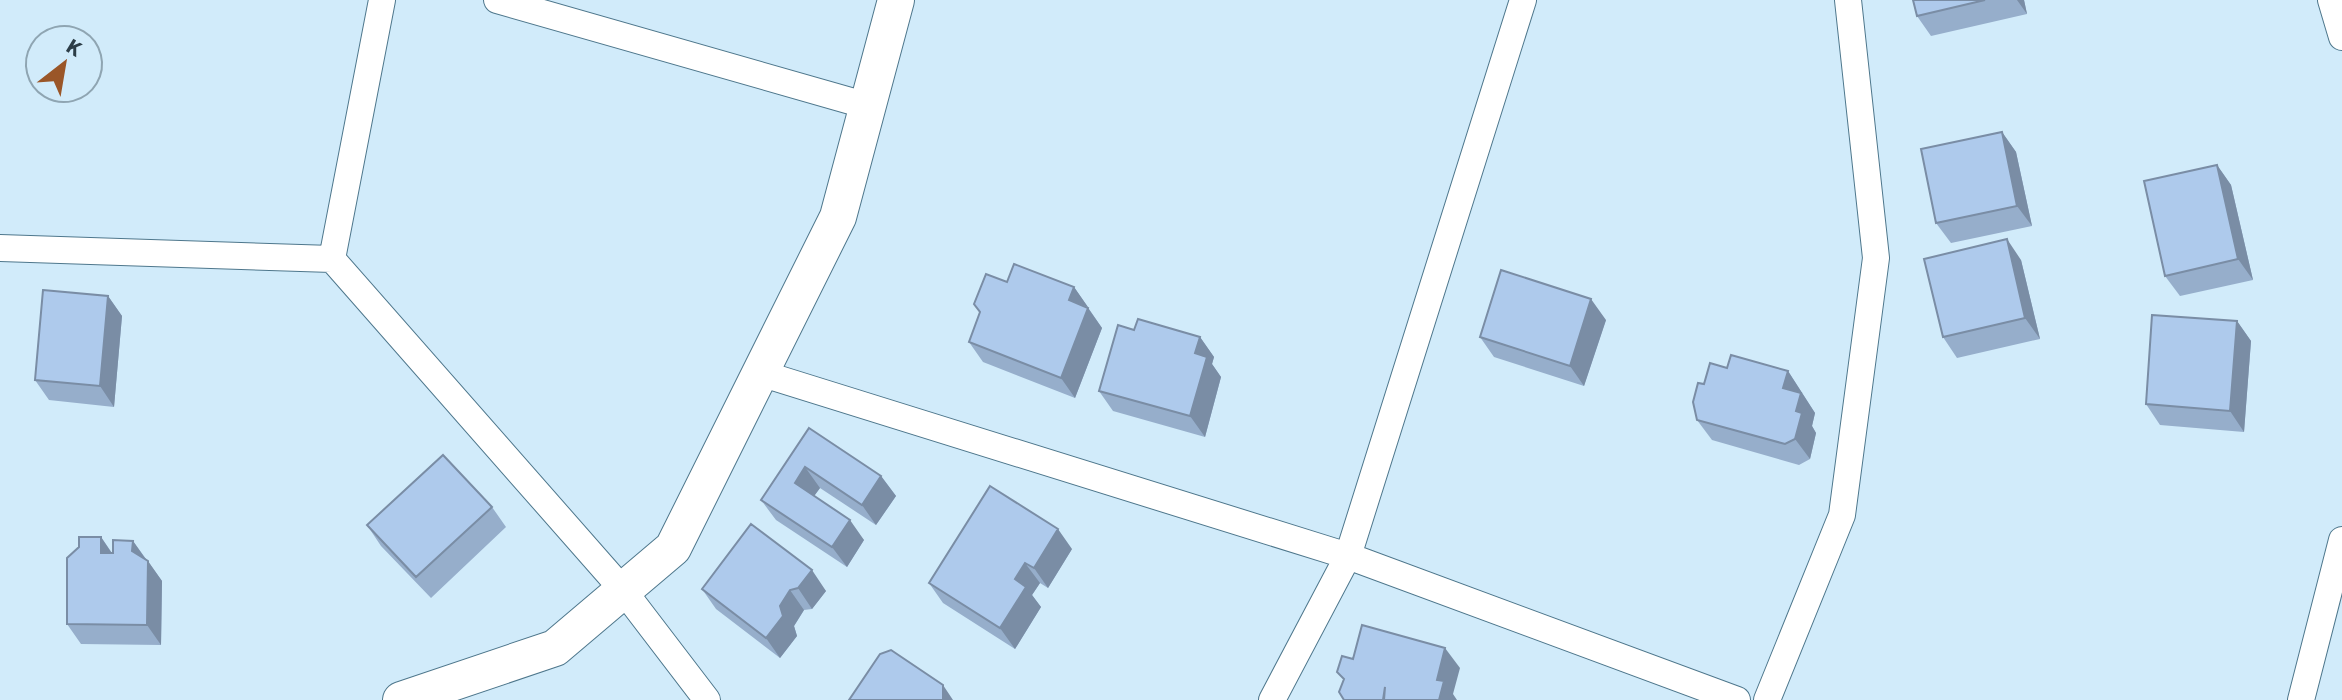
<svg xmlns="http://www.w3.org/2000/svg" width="2342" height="700" font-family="'Source Sans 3',sans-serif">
	<rect width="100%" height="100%" fill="#d1ebfa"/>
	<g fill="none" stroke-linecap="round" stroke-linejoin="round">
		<g stroke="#4e778c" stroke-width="28">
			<path id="street" d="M 497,0 L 868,106
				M 2331,0 L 2342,37
				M 0,248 L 332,259 L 623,590 L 707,700
				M 332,259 L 382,0
				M 760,373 L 1348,556 L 1737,700
				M 1272,700 L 1348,556 L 1523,0
				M 1767,700 L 1842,515 L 1876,258 L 1848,0
				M 2301,700 L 2342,540"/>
		</g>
		<g stroke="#4e778c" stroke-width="38">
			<path id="secondary" d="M 401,700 L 555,648 L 673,548 L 838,217 L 896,0"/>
		</g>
		<use href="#street" stroke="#fff" stroke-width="26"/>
		<use href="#secondary" stroke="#fff" stroke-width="36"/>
	</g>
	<path fill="#96aecb" d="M 1913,0 L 2024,0 L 2027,14 L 1931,36 L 1917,16 Z
		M 2002,132 L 2016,152 L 2032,226 L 1951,243 L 1936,223 Z
		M 2217,165 L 2231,185 L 2253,280 L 2180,296 L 2165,276 Z
		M 2021,260 L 2040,339 L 1957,358 L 1943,337 Z
		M 1007,282 L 1074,287 L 1102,328 L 1075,398 L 983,362 L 969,342 Z
		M 108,296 L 122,316 L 114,407 L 49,400 L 35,380 Z
		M 1606,320 L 1584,386 L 1494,357 L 1480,337 Z
		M 2237,321 L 2251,341 L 2244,432 L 2160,425 L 2146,404 Z
		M 1134,330 L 1200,337 L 1214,357 L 1212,364 L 1221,377 L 1205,437 L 1113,411 L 1099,391 Z
		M 1788,371 L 1815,413 L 1812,426 L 1816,433 L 1810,459 L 1799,465 L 1712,440 L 1697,420 L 1704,384 Z
		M 809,428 L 881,476 L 896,496 L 876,525 L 820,488 L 814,496 L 864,540 L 847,567 L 776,520 L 761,500 Z
		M 492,507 L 506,527 L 431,598 L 381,546 L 367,525 Z
		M 751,524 L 826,591 L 812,609 L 804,610 L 794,626 L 797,636 L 780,658 L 716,609 L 702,589 Z
		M 101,537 L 112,553 L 133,541 L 162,581 L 161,645 L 81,644 L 67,624 Z
		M 1072,549 L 1048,588 L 1040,583 L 1032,595 L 1041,607 L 1015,649 L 943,603 L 929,583 Z"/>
	<path fill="#7a8da5" d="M 2017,0 L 2024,0 L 2027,14 Z
		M 2002,132 L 2016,152 L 2032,226 L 2017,206 Z
		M 2217,165 L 2231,185 L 2253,280 L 2238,259 Z
		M 2007,239 L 2021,260 L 2040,339 L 2025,318 Z
		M 1074,287 L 1088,307 L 1069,300 Z
		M 108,296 L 122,316 L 114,407 L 100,386 Z
		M 1591,299 L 1606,320 L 1584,386 L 1570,366 Z
		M 1088,308 L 1102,328 L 1075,398 L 1061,378 Z
		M 2237,321 L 2251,341 L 2244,432 L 2230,411 Z
		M 1200,337 L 1214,357 L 1212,364 L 1221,377 L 1205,437 L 1190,416 L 1195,353 Z
		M 1788,371 L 1815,413 L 1812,426 L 1816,433 L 1810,459 L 1795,439 L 1783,388 Z
		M 805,467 L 820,488 L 809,503 L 795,483 Z
		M 881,476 L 896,496 L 876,525 L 862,505 Z
		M 850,520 L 864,540 L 847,567 L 832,547 Z
		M 1058,529 L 1072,549 L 1048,588 L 1034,568 Z
		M 101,537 L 115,558 L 101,553 Z
		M 133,541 L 147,561 L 132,551 Z
		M 148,561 L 162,581 L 161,645 L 147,625 Z
		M 1025,563 L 1040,583 L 1032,595 L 1041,607 L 1015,649 L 1000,628 L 1015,579 Z
		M 812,570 L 826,591 L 812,609 L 798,588 Z
		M 790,590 L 804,610 L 794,626 L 797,636 L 780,658 L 766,638 L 780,606 Z
		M 1445,648 L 1460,668 L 1453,694 L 1457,700 L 1439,700 L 1437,680 Z
		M 943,685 L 953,700 L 943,700 Z"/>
	<path fill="#aecaec" stroke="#7a8da5" stroke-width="2" d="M 1913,0 L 1985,0 L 1917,16 Z
		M 2002,132 L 2017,206 L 1936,223 L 1921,149 Z
		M 2217,165 L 2238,259 L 2165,276 L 2144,181 Z
		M 2007,239 L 2025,318 L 1943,337 L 1924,259 Z
		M 1014,264 L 1074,287 L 1069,300 L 1088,308 L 1061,378 L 969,342 L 980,312 L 974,304 L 986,274 L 1007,282 Z
		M 1501,270 L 1591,299 L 1570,366 L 1480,337 Z
		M 43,290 L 108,296 L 100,386 L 35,380 Z
		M 2152,315 L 2237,321 L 2230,411 L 2146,404 Z
		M 1138,319 L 1200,337 L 1195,353 L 1207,357 L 1190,416 L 1099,391 L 1118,325 L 1134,330 Z
		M 1731,355 L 1788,371 L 1783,388 L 1801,393 L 1796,411 L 1802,413 L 1795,439 L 1785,444 L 1697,420 L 1693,402 L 1698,383 L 1704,384 L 1710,363 L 1727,368 Z
		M 809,428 L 881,476 L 862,505 L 805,467 L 795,483 L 850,520 L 832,547 L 761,500 Z
		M 443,455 L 492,507 L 416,577 L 367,525 Z
		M 990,486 L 1058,529 L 1034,568 L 1025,563 L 1015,579 L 1026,587 L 1000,628 L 929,583 Z
		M 751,524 L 812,570 L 798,588 L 790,590 L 780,606 L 783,616 L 766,638 L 702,589 Z
		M 79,537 L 101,537 L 101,553 L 113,553 L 113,540 L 133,541 L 132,551 L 148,561 L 147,625 L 67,624 L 67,558 L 79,547 Z
		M 1362,625 L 1445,648 L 1437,680 L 1444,681 L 1439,700 L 1384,700 L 1385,687 L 1383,700 L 1344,700 L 1339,692 L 1344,679 L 1337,672 L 1342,656 L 1353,659 Z
		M 891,650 L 943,685 L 943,700 L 849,700 L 880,654 Z"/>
	<g transform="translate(64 64) rotate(31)"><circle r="38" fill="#d1ebfa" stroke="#8fa5b2" stroke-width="2"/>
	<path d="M0-6L14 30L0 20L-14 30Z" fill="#9a5628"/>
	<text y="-12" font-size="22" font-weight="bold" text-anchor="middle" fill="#2c3d47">K</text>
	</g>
</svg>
